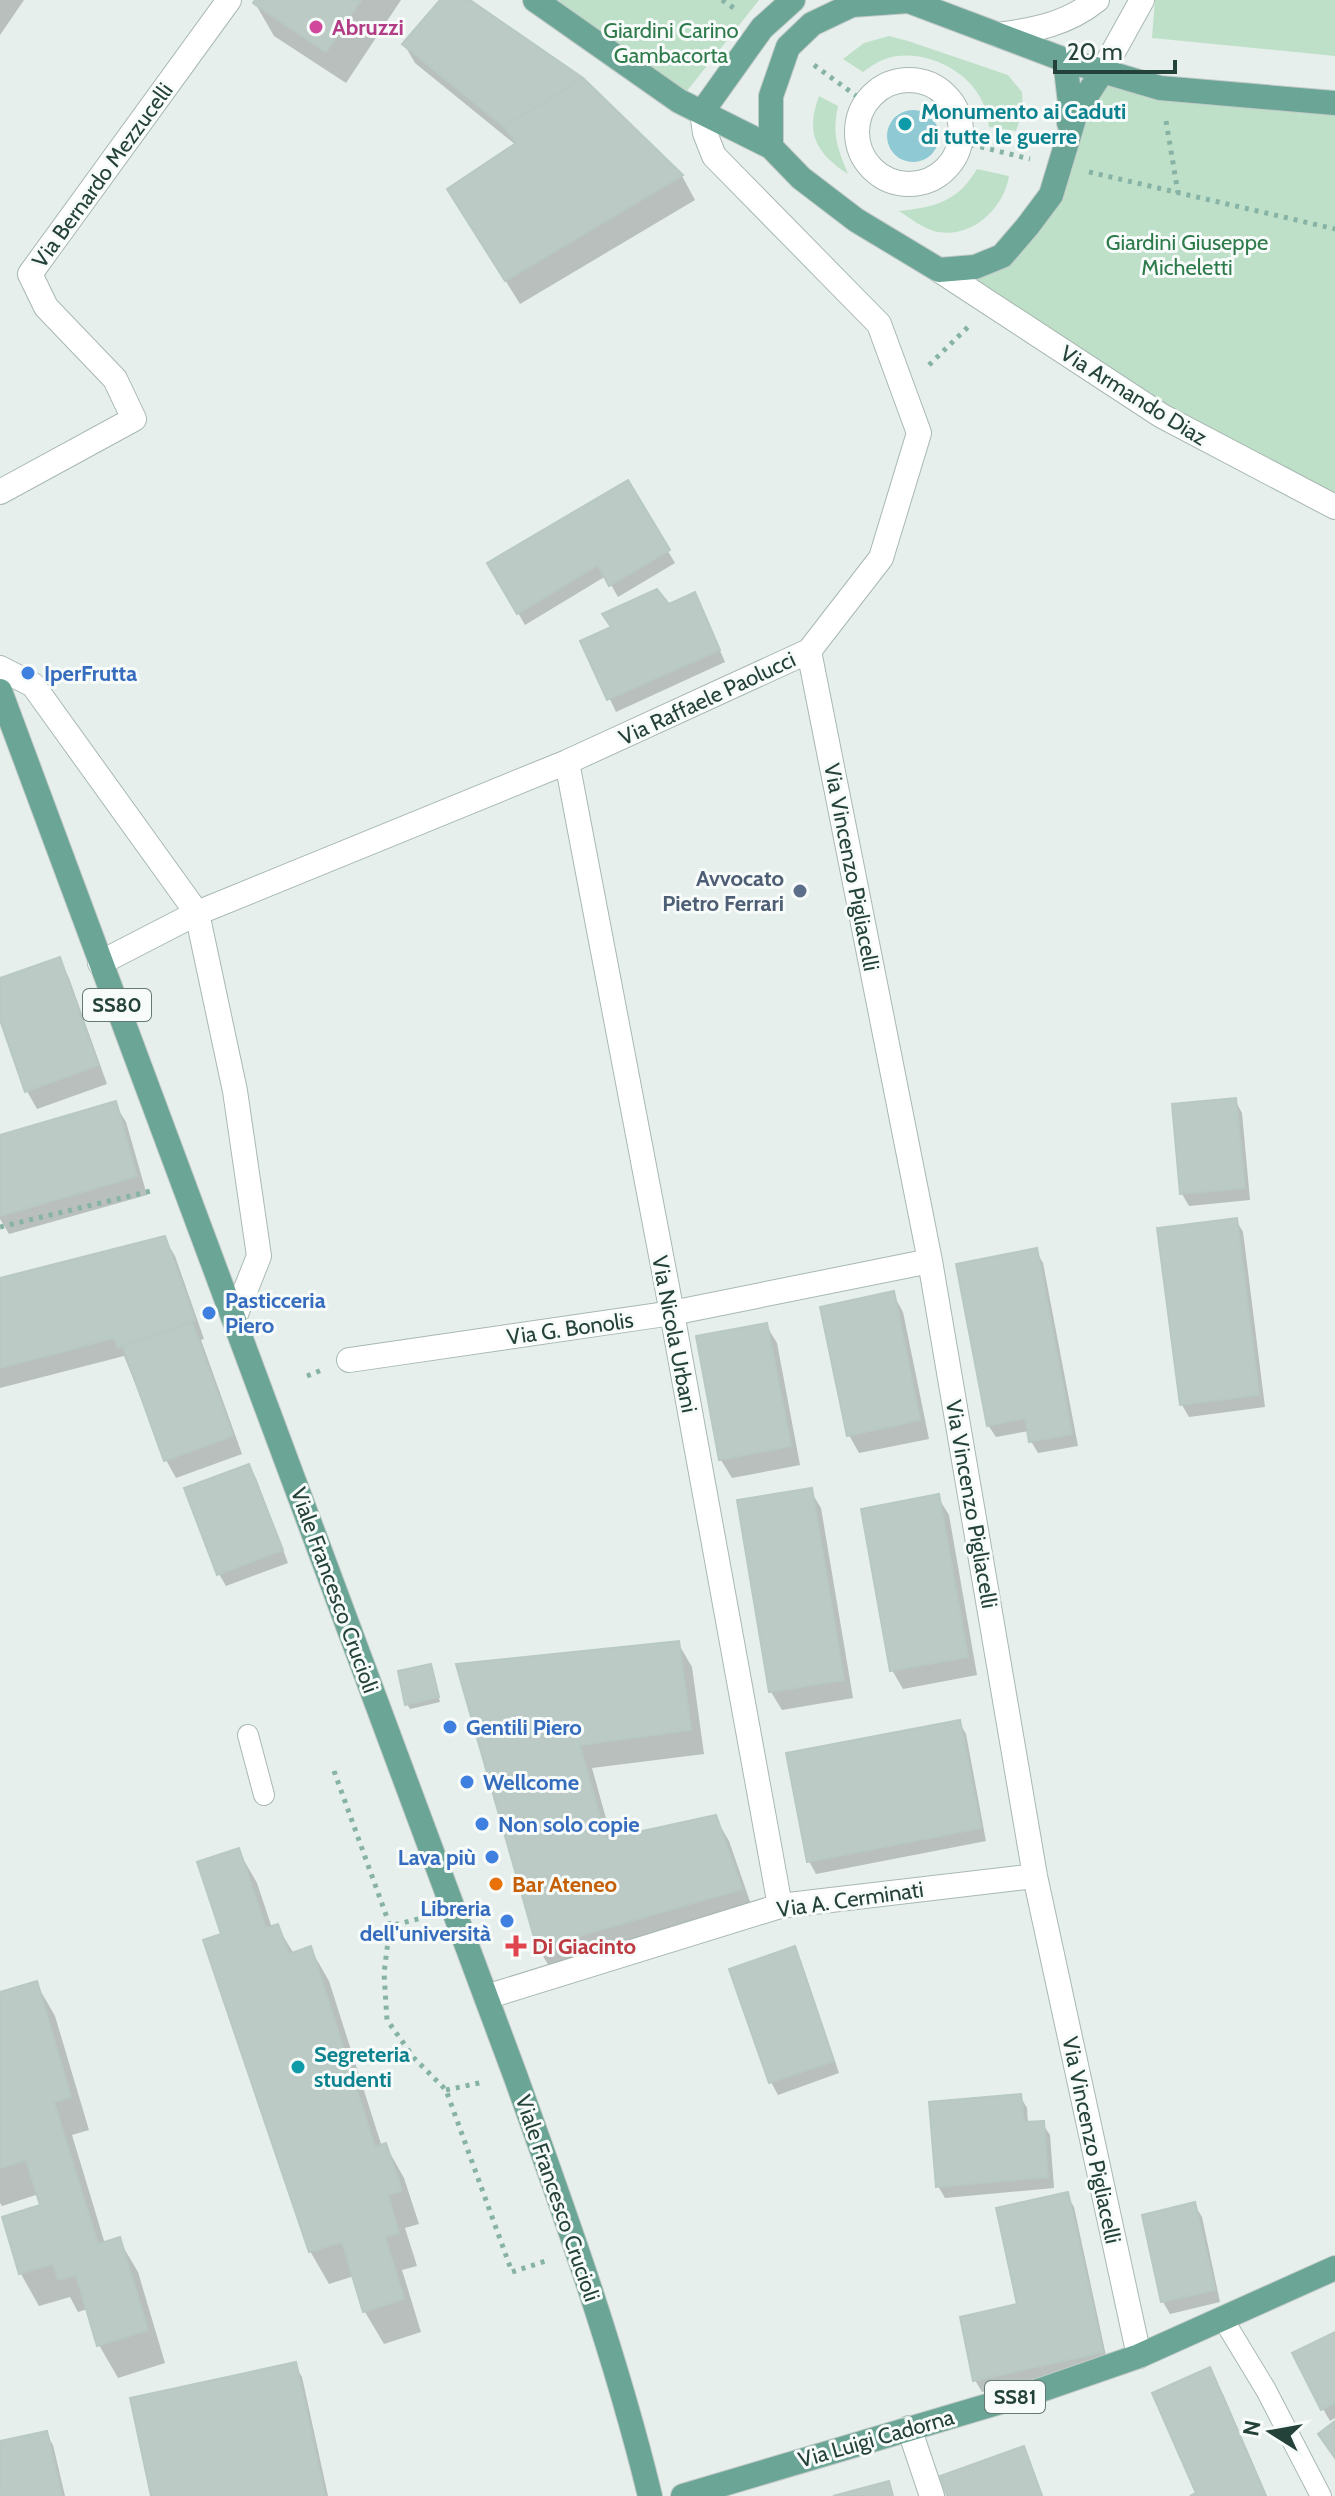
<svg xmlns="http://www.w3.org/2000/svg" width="1335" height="2496" font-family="Cabin,sans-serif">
	<rect width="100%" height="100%" fill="#e6efeb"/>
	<path fill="#bfe0c8" d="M 535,0 L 759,0 L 679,101 Z
		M 1155,0 L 1335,0 L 1335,56 L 1152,38 Z
		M 889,36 L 908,41 L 1008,75 L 1022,92 L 1023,110 L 1016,131 L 989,127 C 988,121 987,114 985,108 C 973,71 922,46 885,59 C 877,62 870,67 863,72 L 843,59 L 864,43 Z
		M 1102,72 L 1335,103 L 1335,506 L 939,270 L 975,267 L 1027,227 Z
		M 819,96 L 838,106 C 832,135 837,147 848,174 C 816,153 805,134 819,96 Z
		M 977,169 L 1009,176 C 1004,208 973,238 938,232 C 925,230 910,218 899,211 C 934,207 958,202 977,169 Z"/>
	<path fill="#8ec9d4" d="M887 136a26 26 0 1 1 52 0a26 26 0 1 1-52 0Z"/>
	<path fill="#0003" d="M 0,0 L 24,0 L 0,35 Z
		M 257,0 L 401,0 L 346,83 L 274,36 L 255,3 Z
		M 442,0 L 467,0 L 582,79 L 682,176 L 695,200 L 520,304 L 464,214 L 516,145 L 415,63 L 404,44 Z
		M 627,483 L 675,563 L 618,597 L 606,576 L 525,625 L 490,564 Z
		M 668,606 L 701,607 L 725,662 L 616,712 L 583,642 Z
		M 59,959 L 69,978 L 107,1084 L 37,1109 L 27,1091 L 0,1014 L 0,980 Z
		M 1235,1100 L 1242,1113 L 1250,1200 L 1189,1206 L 1182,1194 Z
		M 115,1104 L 126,1122 L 147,1195 L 9,1234 L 0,1219 L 0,1137 Z
		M 1236,1220 L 1243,1232 L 1265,1407 L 1189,1417 L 1182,1405 Z
		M 164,1238 L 175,1256 L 204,1339 L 201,1340 L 242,1454 L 176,1478 L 166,1460 L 124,1356 L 0,1388 L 0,1280 Z
		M 1036,1251 L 1043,1263 L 1078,1446 L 1038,1453 L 1031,1441 L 1029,1431 L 996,1437 L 988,1425 Z
		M 893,1294 L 903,1312 L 929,1439 L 859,1453 L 849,1435 Z
		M 766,1325 L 777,1343 L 800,1465 L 732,1478 L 721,1460 Z
		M 248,1466 L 256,1478 L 288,1563 L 226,1586 L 219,1574 Z
		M 810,1490 L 821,1508 L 853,1698 L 782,1710 L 771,1692 L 739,1502 Z
		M 938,1497 L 949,1515 L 977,1675 L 903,1689 L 892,1670 Z
		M 678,1643 L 692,1667 L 704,1754 L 592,1768 L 612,1840 L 715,1817 L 729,1841 L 754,1913 L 552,1971 L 538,1948 L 459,1666 Z
		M 430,1666 L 440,1702 L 410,1709 L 407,1704 Z
		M 959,1722 L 966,1734 L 986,1841 L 816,1874 L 809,1861 Z
		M 238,1850 L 257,1883 L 272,1928 L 277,1926 L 294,1954 L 310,1948 L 329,1981 L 382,2147 L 386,2146 L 404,2178 L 419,2224 L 405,2228 L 417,2266 L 402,2270 L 421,2332 L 384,2344 L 365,2312 L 354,2276 L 329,2284 L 310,2251 L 223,1935 Z
		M 794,1949 L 801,1961 L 839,2073 L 778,2095 L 771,2082 L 731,1970 Z
		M 36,1983 L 55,2016 L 89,2130 L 72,2135 L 105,2244 L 119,2240 L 138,2272 L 165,2363 L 118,2378 L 99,2345 L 88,2309 L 78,2312 L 70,2297 L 39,2306 L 21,2274 L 4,2218 L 42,2207 L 39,2194 L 2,2206 L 0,2203 L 0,1994 Z
		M 1020,2096 L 1027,2108 L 1028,2124 L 1042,2123 L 1050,2135 L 1054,2188 L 945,2198 L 938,2186 Z
		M 1067,2195 L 1074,2207 L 1108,2365 L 982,2392 L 975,2380 L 1020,2306 Z
		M 1194,2204 L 1202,2217 L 1220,2302 L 1170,2314 L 1163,2302 L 1144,2216 Z
		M 1335,2334 L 1335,2418 L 1330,2421 L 1323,2409 Z
		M 295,2365 L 302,2377 L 328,2496 L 153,2496 Z
		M 1209,2370 L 1223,2394 L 1267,2496 L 1195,2496 L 1199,2494 Z
		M 46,2433 L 53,2445 L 65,2496 L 0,2496 L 0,2443 Z
		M 1023,2448 L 1030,2461 L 1043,2496 L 949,2496 Z"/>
	<path fill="#bbcac4" stroke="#b8c9c2" stroke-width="2" d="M 255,0 L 361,0 L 326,52 L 253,3 Z
		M 440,0 L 470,0 L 583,78 L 504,127 L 402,44 Z
		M 583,78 L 683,175 L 505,281 L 447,189 L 516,143 L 504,127 Z
		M 628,480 L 670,550 L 609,586 L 598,565 L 517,614 L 487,563 Z
		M 657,589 L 669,604 L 695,592 L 720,650 L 607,700 L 580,641 L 611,627 L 602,614 Z
		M 60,957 L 98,1065 L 25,1092 L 0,1020 L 0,978 Z
		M 1236,1098 L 1245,1188 L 1180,1194 L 1172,1104 Z
		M 116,1101 L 137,1176 L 0,1216 L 0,1135 Z
		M 1237,1218 L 1259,1395 L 1180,1405 L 1157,1228 Z
		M 165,1236 L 195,1320 L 118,1348 L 114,1338 L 0,1368 L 0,1278 Z
		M 1037,1248 L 1072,1434 L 1029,1442 L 1025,1418 L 987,1426 L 956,1264 Z
		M 894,1291 L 920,1420 L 847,1436 L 820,1307 Z
		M 192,1322 L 233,1436 L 164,1461 L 123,1347 Z
		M 767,1323 L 791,1446 L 719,1460 L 696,1336 Z
		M 249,1464 L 283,1550 L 217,1575 L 184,1488 Z
		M 812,1488 L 844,1680 L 769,1692 L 737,1500 Z
		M 939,1494 L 968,1657 L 890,1671 L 861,1509 Z
		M 679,1641 L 691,1730 L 580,1745 L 606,1839 L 716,1815 L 742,1889 L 537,1948 L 456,1664 Z
		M 431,1664 L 439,1697 L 405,1705 L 398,1671 Z
		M 960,1720 L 981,1828 L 807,1862 L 786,1753 Z
		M 239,1848 L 266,1928 L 278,1924 L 289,1954 L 311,1946 L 375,2147 L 386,2143 L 402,2191 L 388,2195 L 399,2233 L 385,2237 L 404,2299 L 363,2312 L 342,2242 L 309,2252 L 203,1940 L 221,1934 L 197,1862 Z
		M 795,1946 L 834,2061 L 769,2083 L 729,1969 Z
		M 37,1981 L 71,2097 L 54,2102 L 98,2244 L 120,2237 L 148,2330 L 97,2346 L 76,2275 L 58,2280 L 53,2264 L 19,2274 L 2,2217 L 40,2205 L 26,2160 L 0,2168 L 0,1992 Z
		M 1021,2094 L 1024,2122 L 1044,2121 L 1048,2177 L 936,2187 L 929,2102 Z
		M 1068,2192 L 1103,2352 L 973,2381 L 960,2317 L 1017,2304 L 996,2208 Z
		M 1195,2202 L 1215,2290 L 1161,2302 L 1142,2215 Z
		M 1335,2332 L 1335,2403 L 1321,2410 L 1292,2353 Z
		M 296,2362 L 325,2496 L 151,2496 L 130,2398 Z
		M 1210,2367 L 1266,2496 L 1190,2496 L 1196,2493 L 1152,2393 Z
		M 1335,2421 L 1335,2458 L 1318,2434 Z
		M 47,2431 L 62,2496 L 0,2496 L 0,2441 Z
		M 1024,2446 L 1042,2496 L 947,2496 L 940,2476 Z
		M 889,2481 L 893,2496 L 833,2496 Z"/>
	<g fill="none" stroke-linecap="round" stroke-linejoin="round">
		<g stroke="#a8b8b2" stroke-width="22">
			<path id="lane" d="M 248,1735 L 264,1795
				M 1223,2319 L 1266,2390 L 1321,2496"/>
		</g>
		<g stroke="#a8b8b2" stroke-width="26">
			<path id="street" d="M 998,35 C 1035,30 1067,24 1097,0
				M 1102,72 L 1142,0
				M857 132a52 52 0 1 1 104 0a52 52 0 1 1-104 0Z
				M 939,270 L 1162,416 L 1335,507
				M 0,492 L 134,419 L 115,379 L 46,307 L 30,274 L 229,0
				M 809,651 L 930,1261 L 1035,1876 L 1139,2356
				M 0,668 L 33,685 L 197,913 L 235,1091 L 259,1256 L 234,1319
				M 567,762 L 672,1313 L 780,1906
				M 100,963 L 197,913 L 567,762 L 809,651 L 881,558 L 919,433 L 879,324 L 714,156 L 705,133 L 702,112
				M 349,1360 L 672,1313 L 930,1261
				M 486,1997 L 780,1906 L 1035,1876
				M 909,2428 L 932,2496"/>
		</g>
		<g stroke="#c2cac8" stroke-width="26">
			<path id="primary" d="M 535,0 L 679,101 L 771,147 L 801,178 L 856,220 L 939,270 L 975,267 L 1002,256 L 1027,227 L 1051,195 L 1076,112 L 1102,72
				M 906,0 L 1065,60 L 1160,88 L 1335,103
				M 1065,60 L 1070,103 L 1069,123
				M 702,112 L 762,28 L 793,0
				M 771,147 L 771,96 L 788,47 L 812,24 L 852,5 L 908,1
				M 0,691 L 515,2075 C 565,2214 615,2352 650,2496
				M 683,2496 L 1041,2390 L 1139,2356 L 1335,2268"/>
		</g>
		<path stroke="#86b3a5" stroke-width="5" stroke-dasharray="4 6" stroke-linecap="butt" d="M 722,0 L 738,11
			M 814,65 L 866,103
			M 1166,121 L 1178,193
			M 961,142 L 1030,159
			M 1089,172 L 1335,229
			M 929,365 L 968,327
			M 0,1227 L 155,1190
			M 307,1376 L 322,1370
			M 334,1771 L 390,1926 L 422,1918
			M 390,1926 L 384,1973 L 387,2020 L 414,2058 L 446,2090 L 512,2272 L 549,2260
			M 446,2090 L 484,2082"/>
		<use href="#lane" stroke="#fff" stroke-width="20"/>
		<use href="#street" stroke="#fff" stroke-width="24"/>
		<use href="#primary" stroke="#6aa596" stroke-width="24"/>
	</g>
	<circle fill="#d1479c" stroke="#f7fbf9" stroke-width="3" cx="316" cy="27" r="8"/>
	<g fill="#0f9aa8" stroke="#f7fbf9" stroke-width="3">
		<circle cx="905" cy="124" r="8"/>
		<circle cx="298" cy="2067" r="8"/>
	</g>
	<g fill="#3f7fe0" stroke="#f7fbf9" stroke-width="3">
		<circle cx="28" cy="673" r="8"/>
		<circle cx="209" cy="1313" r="8"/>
		<circle cx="450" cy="1727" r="8"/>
		<circle cx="467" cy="1782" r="8"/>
		<circle cx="482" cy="1824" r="8"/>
		<circle cx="492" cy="1857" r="8"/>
		<circle cx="507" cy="1921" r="8"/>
	</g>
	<circle fill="#5c6f8a" stroke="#f7fbf9" stroke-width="3" cx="800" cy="891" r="8"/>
	<circle fill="#e8710a" stroke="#f7fbf9" stroke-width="3" cx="496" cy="1884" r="8"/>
	<path fill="#e0444e" stroke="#f7fbf9" stroke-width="3" d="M512 1934h8v8h8v8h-8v8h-8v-8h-8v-8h8z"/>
	<g text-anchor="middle" stroke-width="6" stroke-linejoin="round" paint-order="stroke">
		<g fill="#f7fbf9" stroke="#637a73" stroke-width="2">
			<rect x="83" y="989" width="68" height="32" rx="6"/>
			<rect x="985" y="2381" width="60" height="32" rx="6"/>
		</g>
		<g font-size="20" font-weight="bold" fill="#24423a">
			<text x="117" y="1012">SS80</text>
			<text x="1015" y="2404">SS81</text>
		</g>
		<g font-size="22" font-weight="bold" fill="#b23c85" stroke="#f7fbf9" text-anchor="start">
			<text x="332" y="35">Abruzzi</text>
		</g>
		<g font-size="22" fill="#2d7a4b" stroke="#f7fbf9">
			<text x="671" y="38">Giardini Carino<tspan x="671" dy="25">Gambacorta</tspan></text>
			<text x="1187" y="250">Giardini Giuseppe<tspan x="1187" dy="25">Micheletti</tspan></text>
		</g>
		<g font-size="22" font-weight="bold" fill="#0d838f" stroke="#f7fbf9" text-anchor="start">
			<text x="921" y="119">Monumento ai Caduti<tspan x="921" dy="25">di tutte le guerre</tspan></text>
			<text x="314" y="2062">Segreteria<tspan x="314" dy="25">studenti</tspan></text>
		</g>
		<g font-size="22" fill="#24423a" stroke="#f7fbf9">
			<text transform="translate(102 175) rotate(-54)" y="8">Via Bernardo Mezzucelli</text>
			<text transform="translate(1134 395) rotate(32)" y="8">Via Armando Diaz</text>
			<text transform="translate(707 698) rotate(-25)" y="8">Via Raffaele Paolucci</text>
			<text transform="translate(852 867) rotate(79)" y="8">Via Vincenzo Pigliacelli</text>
			<text transform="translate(570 1328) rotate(-8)" y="8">Via G. Bonolis</text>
			<text transform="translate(675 1334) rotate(79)" y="8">Via Nicola Urbani</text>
			<text transform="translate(972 1504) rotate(80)" y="8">Via Vincenzo Pigliacelli</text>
			<text transform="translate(335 1590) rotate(70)" y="8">Viale Francesco Crucioli</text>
			<text transform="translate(850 1899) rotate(-8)" y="8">Via A. Cerminati</text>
			<text transform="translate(1092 2140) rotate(78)" y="8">Via Vincenzo Pigliacelli</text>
			<text transform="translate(558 2198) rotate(71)" y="8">Viale Francesco Crucioli</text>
			<text transform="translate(876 2438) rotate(-16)" y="8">Via Luigi Cadorna</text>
		</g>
		<g font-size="22" font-weight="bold" fill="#366cbe" stroke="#f7fbf9" text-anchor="start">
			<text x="44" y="681">IperFrutta</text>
			<text x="225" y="1308">Pasticceria<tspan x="225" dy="25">Piero</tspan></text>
			<text x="466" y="1735">Gentili Piero</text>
			<text x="483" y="1790">Wellcome</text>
			<text x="498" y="1832">Non solo copie</text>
			<text x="476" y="1865" text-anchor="end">Lava più</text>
			<text x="491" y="1916" text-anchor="end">Libreria<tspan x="491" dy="25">dell'università</tspan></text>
		</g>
		<g font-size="22" font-weight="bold" fill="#4e5e75" stroke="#f7fbf9" text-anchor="end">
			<text x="784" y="886">Avvocato<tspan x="784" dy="25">Pietro Ferrari</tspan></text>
		</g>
		<g font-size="22" font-weight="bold" fill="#c56008" stroke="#f7fbf9" text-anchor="start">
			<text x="512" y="1892">Bar Ateneo</text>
		</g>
		<g font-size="22" font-weight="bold" fill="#be3a42" stroke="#f7fbf9" text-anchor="start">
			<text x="532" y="1954">Di Giacinto</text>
		</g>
	</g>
	<g transform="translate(1271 2432) rotate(281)" stroke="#f7fbf9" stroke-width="6" paint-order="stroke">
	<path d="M0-6L14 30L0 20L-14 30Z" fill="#24423a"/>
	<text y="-12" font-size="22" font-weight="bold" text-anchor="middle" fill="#24423a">N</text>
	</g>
	<path d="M1055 60v12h120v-12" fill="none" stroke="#24423a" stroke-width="4"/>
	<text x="1067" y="60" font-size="24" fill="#24423a" stroke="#f7fbf9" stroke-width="6" paint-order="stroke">20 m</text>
</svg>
